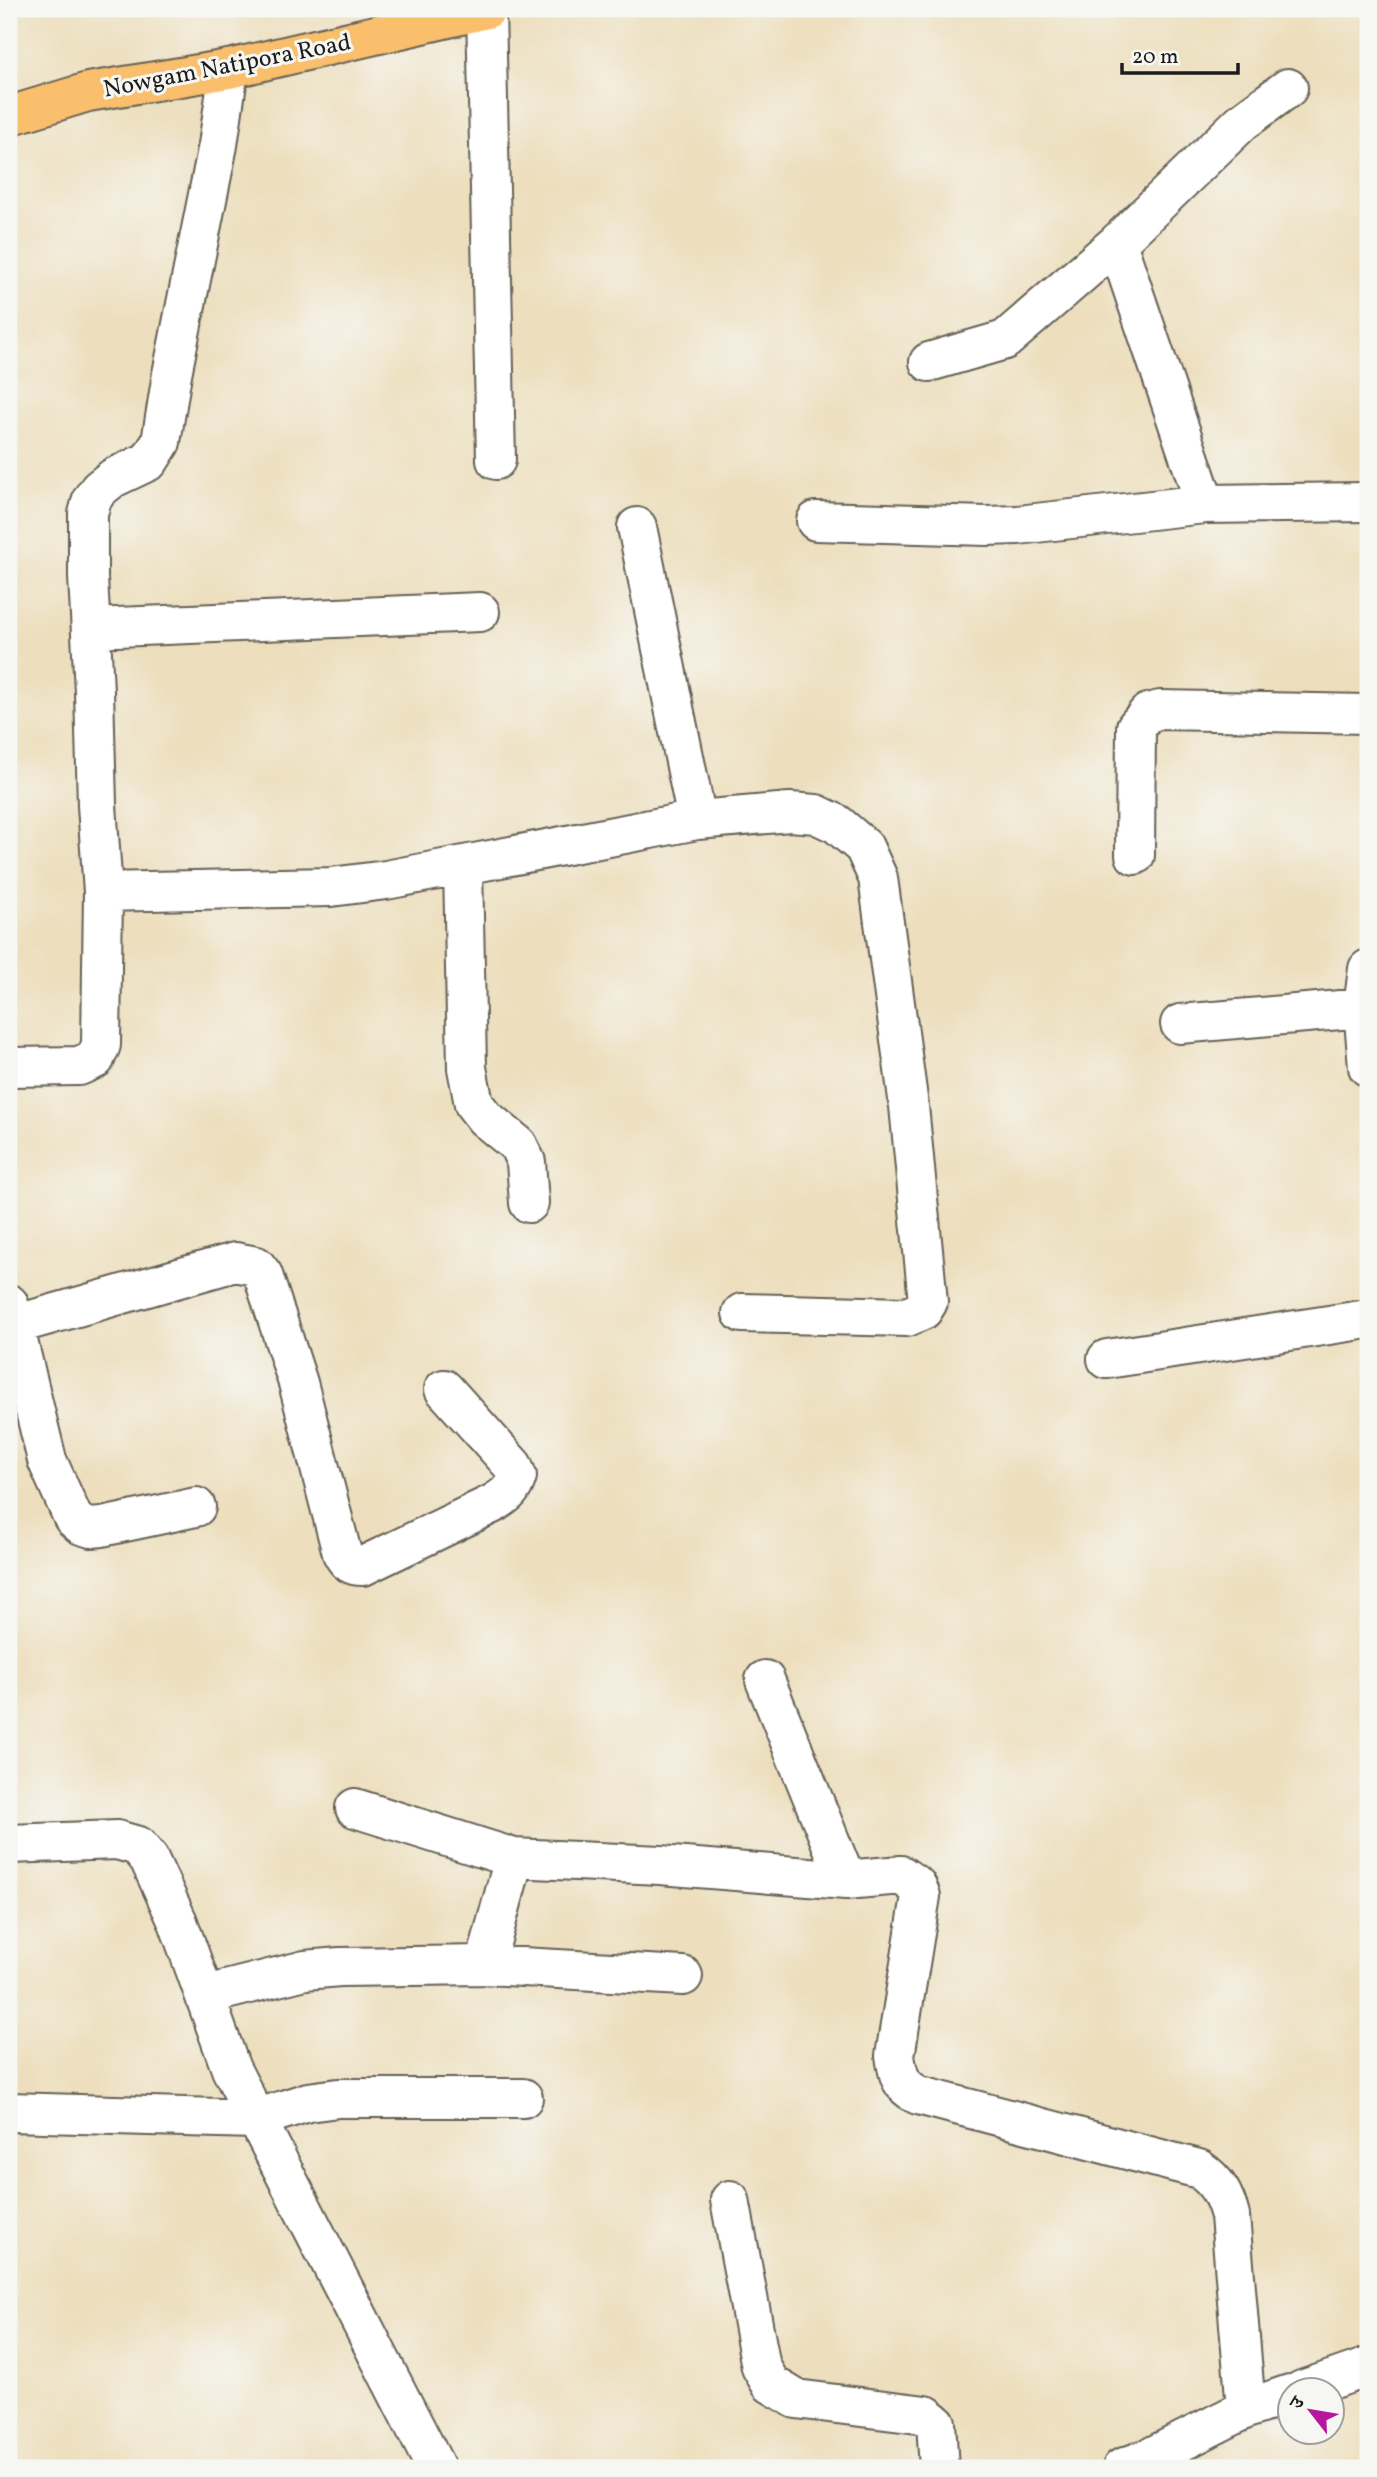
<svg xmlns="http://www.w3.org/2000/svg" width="1377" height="2477" font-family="Vollkorn,'Noto Serif Devanagari',serif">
	<rect width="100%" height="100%" fill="#f6f6f2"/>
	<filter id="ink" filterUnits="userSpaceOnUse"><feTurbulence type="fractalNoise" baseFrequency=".0143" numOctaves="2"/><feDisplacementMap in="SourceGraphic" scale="14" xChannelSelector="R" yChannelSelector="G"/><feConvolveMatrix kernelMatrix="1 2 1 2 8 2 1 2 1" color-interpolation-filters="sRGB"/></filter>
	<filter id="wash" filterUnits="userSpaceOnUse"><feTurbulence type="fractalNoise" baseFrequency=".00686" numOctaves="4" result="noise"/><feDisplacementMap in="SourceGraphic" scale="28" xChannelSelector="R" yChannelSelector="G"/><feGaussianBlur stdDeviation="1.57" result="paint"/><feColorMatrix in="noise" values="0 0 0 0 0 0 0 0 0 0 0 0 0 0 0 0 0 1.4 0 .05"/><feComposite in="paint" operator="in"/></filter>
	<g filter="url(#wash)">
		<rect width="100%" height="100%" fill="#eddfbe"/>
	</g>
	<g filter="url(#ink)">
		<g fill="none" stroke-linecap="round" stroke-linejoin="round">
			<g stroke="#656055" stroke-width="42">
				<path id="minor" d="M 486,9 L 496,460
					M 1117,243 L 1205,504
					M 929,362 L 1005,340 L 1117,243 L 1242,122 L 1288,88
					M 816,521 L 987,526 L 1018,525 L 1205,504 L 1368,502
					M 637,527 L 697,820
					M 92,628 L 480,612
					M 1135,855 L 1136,727 L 1148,713 L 1160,710 L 1368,714
					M 463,866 L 467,1068 L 474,1104 L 485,1118 L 518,1145 L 526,1162 L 529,1203
					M 103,892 L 331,887 L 386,880 L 697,820 L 790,812 L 816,814 L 837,824 L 864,847 L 878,878 L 909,1106 L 928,1302 L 923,1310 L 907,1317 L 742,1313
					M 1368,969 L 1363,1008 L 1368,1067
					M 1180,1024 L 1363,1008
					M 9,1067 L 79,1066 L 95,1059 L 101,1045 L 103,892 L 97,805 L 94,691 L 88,577 L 88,514 L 92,499 L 99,489 L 113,478 L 149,461 L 161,442 L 172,374 L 218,145 L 229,69
					M 9,1304 L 47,1460 L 73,1518 L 81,1525 L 91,1528 L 102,1527 L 196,1507
					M 14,1325 L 235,1262 L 256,1266 L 263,1275 L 298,1383 L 342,1553 C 347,1563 352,1566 363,1566 L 494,1503 C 507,1495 513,1490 517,1476 L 513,1466 L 444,1389
					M 1107,1359 L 1368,1319
					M 765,1680 L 846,1880
					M 355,1808 L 514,1858 L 660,1865 L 846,1880 L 901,1875 L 917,1886 L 921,1896 L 895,2056 C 898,2075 900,2086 918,2095 L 1199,2169 C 1217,2181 1225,2196 1230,2216 L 1246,2409
					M 9,1844 L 117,1840 L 138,1846 L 149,1859 L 178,1922 L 231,2069 L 436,2468
					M 485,1965 L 514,1858
					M 206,1995 L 305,1970 L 340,1967 L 485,1965 L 683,1976
					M 9,2112 L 255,2119 L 308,2102 L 338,2098 L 523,2098
					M 730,2200 L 761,2367 L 771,2384 L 796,2399 L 926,2415 L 936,2423 L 939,2468
					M 1302,2390 L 1368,2367
					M 1122,2468 L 1149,2458 L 1246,2409 L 1290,2394"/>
			</g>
			<g stroke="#656055" stroke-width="42">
				<path id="major" d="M 9,116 L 88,92 L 229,69 L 487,9"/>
			</g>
			<use href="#minor" stroke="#fff" stroke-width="38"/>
			<use href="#major" stroke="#f9bf6d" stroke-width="38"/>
		</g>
	</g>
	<g text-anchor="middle" stroke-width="6" stroke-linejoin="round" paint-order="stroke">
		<g font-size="24" fill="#1c1c1c" stroke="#f6f6f2">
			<text transform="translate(227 65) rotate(-11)" y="8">Nowgam Natipora Road</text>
		</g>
	</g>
	<rect width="1377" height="2477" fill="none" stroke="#f6f6f2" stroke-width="35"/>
	<g transform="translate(1311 2411) rotate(301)"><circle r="33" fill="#f6f6f2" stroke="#9f9f9c" stroke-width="2"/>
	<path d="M0-5L12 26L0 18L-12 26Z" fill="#b5179e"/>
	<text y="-10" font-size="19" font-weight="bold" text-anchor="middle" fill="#1c1c1c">उ</text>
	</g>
	<path d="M1122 63v10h116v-10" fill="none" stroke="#1c1c1c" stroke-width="3.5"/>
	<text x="1132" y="63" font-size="21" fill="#1c1c1c" stroke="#f6f6f2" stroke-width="5" paint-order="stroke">20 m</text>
</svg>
